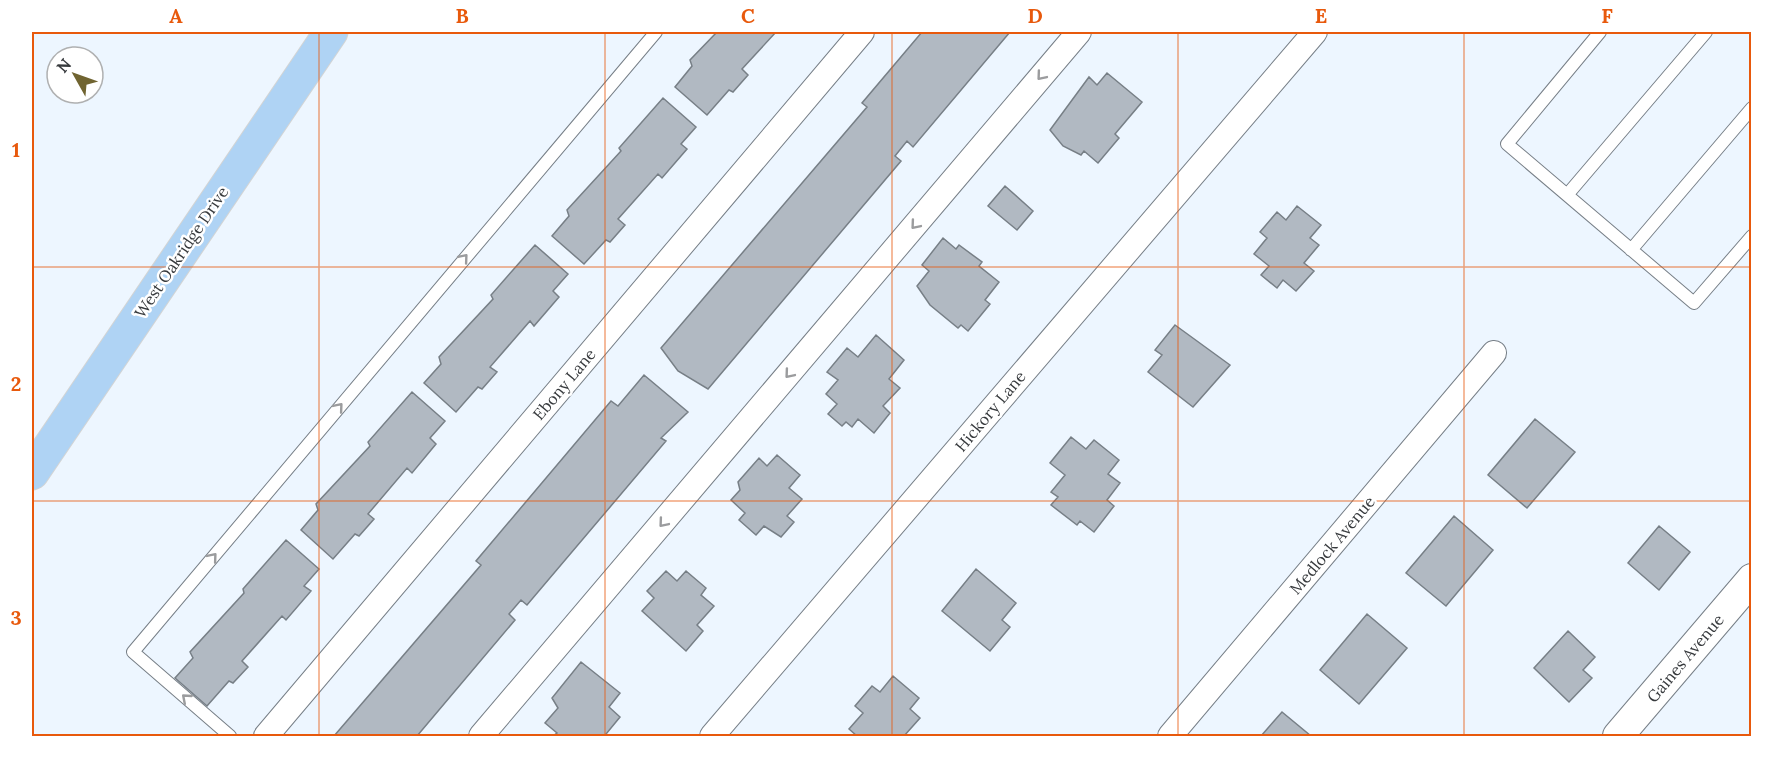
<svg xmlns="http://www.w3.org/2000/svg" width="1783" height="768" font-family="Lora,serif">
	<rect width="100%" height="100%" fill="#edf6ff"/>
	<path fill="#b1b9c2" stroke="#777f86" stroke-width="1.5" d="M 717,32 L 776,32 L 742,69 L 748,75 L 733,92 L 729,90 L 707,115 L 675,87 L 692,66 L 690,60 Z
		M 922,32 L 1010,32 L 913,147 L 907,141 L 895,156 L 901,161 L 708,389 L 678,371 L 661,348 L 867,107 L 862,103 Z
		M 1107,73 L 1142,102 L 1115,134 L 1119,138 L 1098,163 L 1084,151 L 1081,155 L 1063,146 L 1050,130 L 1089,77 L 1097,85 Z
		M 663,98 L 696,127 L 681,144 L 687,149 L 662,178 L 658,174 L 618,219 L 625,225 L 610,242 L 606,240 L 584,264 L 552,236 L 569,216 L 567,210 L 621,151 L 619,148 Z
		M 1005,186 L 1033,211 L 1017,230 L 988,206 Z
		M 1297,206 L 1321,225 L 1310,238 L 1319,245 L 1304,263 L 1314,271 L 1296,291 L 1283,280 L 1277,288 L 1261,275 L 1269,266 L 1254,254 L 1267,238 L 1260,232 L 1277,212 L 1286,220 Z
		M 943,238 L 956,249 L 959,245 L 982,262 L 979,266 L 999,282 L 985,300 L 990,304 L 968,331 L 961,325 L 958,328 L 930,305 L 917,286 L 929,271 L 922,265 Z
		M 535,245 L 568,274 L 553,291 L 559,297 L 534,326 L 530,321 L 490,367 L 497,372 L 482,389 L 478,387 L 456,412 L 424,383 L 441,364 L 439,357 L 493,299 L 491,295 Z
		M 1175,325 L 1230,365 L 1193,407 L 1148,372 L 1162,355 L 1155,350 Z
		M 876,335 L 904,360 L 889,379 L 900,388 L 883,406 L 890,413 L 874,433 L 858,419 L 852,427 L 846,422 L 842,426 L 828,414 L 837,404 L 826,394 L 838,380 L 827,372 L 847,348 L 858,357 Z
		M 644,375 L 688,412 L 661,438 L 666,441 L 527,605 L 521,600 L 509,614 L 515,620 L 417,736 L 334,736 L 481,565 L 476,561 L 611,401 L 618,406 Z
		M 412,392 L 445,421 L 430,438 L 436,444 L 412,473 L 407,468 L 368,514 L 374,519 L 359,536 L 355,534 L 333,559 L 301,530 L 318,510 L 316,504 L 370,446 L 368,442 Z
		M 1535,419 L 1575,452 L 1527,508 L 1488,475 Z
		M 1071,437 L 1086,449 L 1094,440 L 1119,460 L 1108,474 L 1120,483 L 1107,500 L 1114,506 L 1094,532 L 1080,521 L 1077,525 L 1051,505 L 1058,497 L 1051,492 L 1065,475 L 1050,463 Z
		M 777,455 L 800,475 L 789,488 L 802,499 L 787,516 L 794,522 L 781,537 L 764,526 L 756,535 L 739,520 L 745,513 L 731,500 L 740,490 L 738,482 L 759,458 L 767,466 Z
		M 1454,516 L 1493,550 L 1446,606 L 1406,573 Z
		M 1659,526 L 1690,552 L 1659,590 L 1628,563 Z
		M 286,540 L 319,569 L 304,586 L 311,591 L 286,620 L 282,616 L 242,661 L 248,667 L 233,683 L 229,681 L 207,706 L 175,678 L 193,658 L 190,652 L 244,593 L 243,589 Z
		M 976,569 L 1016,603 L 1002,620 L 1010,627 L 990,651 L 942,611 Z
		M 666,571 L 677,581 L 686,571 L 706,588 L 701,595 L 714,606 L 697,625 L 703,631 L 686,651 L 642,611 L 654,598 L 647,591 Z
		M 1367,614 L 1407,648 L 1359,704 L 1320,670 Z
		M 1568,631 L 1595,657 L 1583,670 L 1592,678 L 1569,702 L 1534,668 Z
		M 581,662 L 620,693 L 609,707 L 620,717 L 606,734 L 609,736 L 553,736 L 557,733 L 545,723 L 558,708 L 552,698 Z
		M 893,676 L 919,698 L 910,709 L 920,718 L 904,736 L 857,736 L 849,729 L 863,713 L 855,706 L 872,686 L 880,692 Z
		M 1282,712 L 1311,736 L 1261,736 Z"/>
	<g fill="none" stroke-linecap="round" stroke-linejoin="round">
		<g stroke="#777f87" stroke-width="14">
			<path id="service" d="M 1600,32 L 1507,144 L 1694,303 L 1752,236
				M 1567,195 L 1706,32
				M 1631,250 L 1752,108
				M 230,736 L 133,652 L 656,32"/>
		</g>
		<g stroke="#777f87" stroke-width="26">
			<path id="minor" d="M 266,736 L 862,32
				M 481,736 L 1079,32
				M 712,736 L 1315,32
				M 1170,736 L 1494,353"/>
		</g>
		<g stroke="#777f87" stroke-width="32">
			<path id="tertiary" d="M 1618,736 L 1752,579"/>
		</g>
		<g stroke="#d3d4d4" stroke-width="35">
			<path id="primary" d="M 32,473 L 331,32"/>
		</g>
		<use href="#service" stroke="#fff" stroke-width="12"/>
		<use href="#minor" stroke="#fff" stroke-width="24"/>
		<use href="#tertiary" stroke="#fff" stroke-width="30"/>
		<use href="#primary" stroke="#afd3f4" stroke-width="33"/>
	</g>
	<defs><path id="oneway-chevron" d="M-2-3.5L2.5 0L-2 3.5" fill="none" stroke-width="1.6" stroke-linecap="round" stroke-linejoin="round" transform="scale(1.5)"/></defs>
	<g stroke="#9b9c9e">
		<use href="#oneway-chevron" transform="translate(1041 76) rotate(130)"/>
		<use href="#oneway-chevron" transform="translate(915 225) rotate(130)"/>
		<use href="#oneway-chevron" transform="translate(464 258) rotate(-50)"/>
		<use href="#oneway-chevron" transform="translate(789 374) rotate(130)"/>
		<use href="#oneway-chevron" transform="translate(339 407) rotate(-50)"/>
		<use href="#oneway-chevron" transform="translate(663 523) rotate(130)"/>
		<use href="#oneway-chevron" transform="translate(213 557) rotate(-50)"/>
		<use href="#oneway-chevron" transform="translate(186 698) rotate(-139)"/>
	</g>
	<path fill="none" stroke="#e8590c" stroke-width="1.5" stroke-opacity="0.55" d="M 319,32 L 319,736M 605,32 L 605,736M 892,32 L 892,736M 1178,32 L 1178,736M 1464,32 L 1464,736M 32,267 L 1752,267M 32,501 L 1752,501"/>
	<g text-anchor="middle" stroke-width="5" stroke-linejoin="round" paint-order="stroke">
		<g font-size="16" fill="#373a3d" stroke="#fff">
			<text transform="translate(181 252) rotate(-56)" y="6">West Oakridge Drive</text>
			<text transform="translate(564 384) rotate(-50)" y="6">Ebony Lane</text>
			<text transform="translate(990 411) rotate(-50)" y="6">Hickory Lane</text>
			<text transform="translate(1332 545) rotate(-50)" y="6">Medlock Avenue</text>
			<text transform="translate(1685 658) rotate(-50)" y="6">Gaines Avenue</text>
		</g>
	</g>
	<rect width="1783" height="768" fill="none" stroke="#ffffff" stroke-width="66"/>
	<g transform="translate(75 75) rotate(310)"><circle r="28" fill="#ffffff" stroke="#afb0b1" stroke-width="1.5"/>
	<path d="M0-4.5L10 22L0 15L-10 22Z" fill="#706431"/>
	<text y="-9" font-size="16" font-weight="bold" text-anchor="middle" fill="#373a3d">N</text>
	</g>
	<rect x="33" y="33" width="1717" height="702" fill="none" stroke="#e8590c" stroke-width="2"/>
	<g font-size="20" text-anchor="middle" font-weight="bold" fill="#e8590c">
		<text x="176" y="23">A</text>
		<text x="462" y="23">B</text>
		<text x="748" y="23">C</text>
		<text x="1035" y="23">D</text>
		<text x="1321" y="23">E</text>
		<text x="1607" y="23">F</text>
		<text x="16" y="157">1</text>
		<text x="16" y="391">2</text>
		<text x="16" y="625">3</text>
	</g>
</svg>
